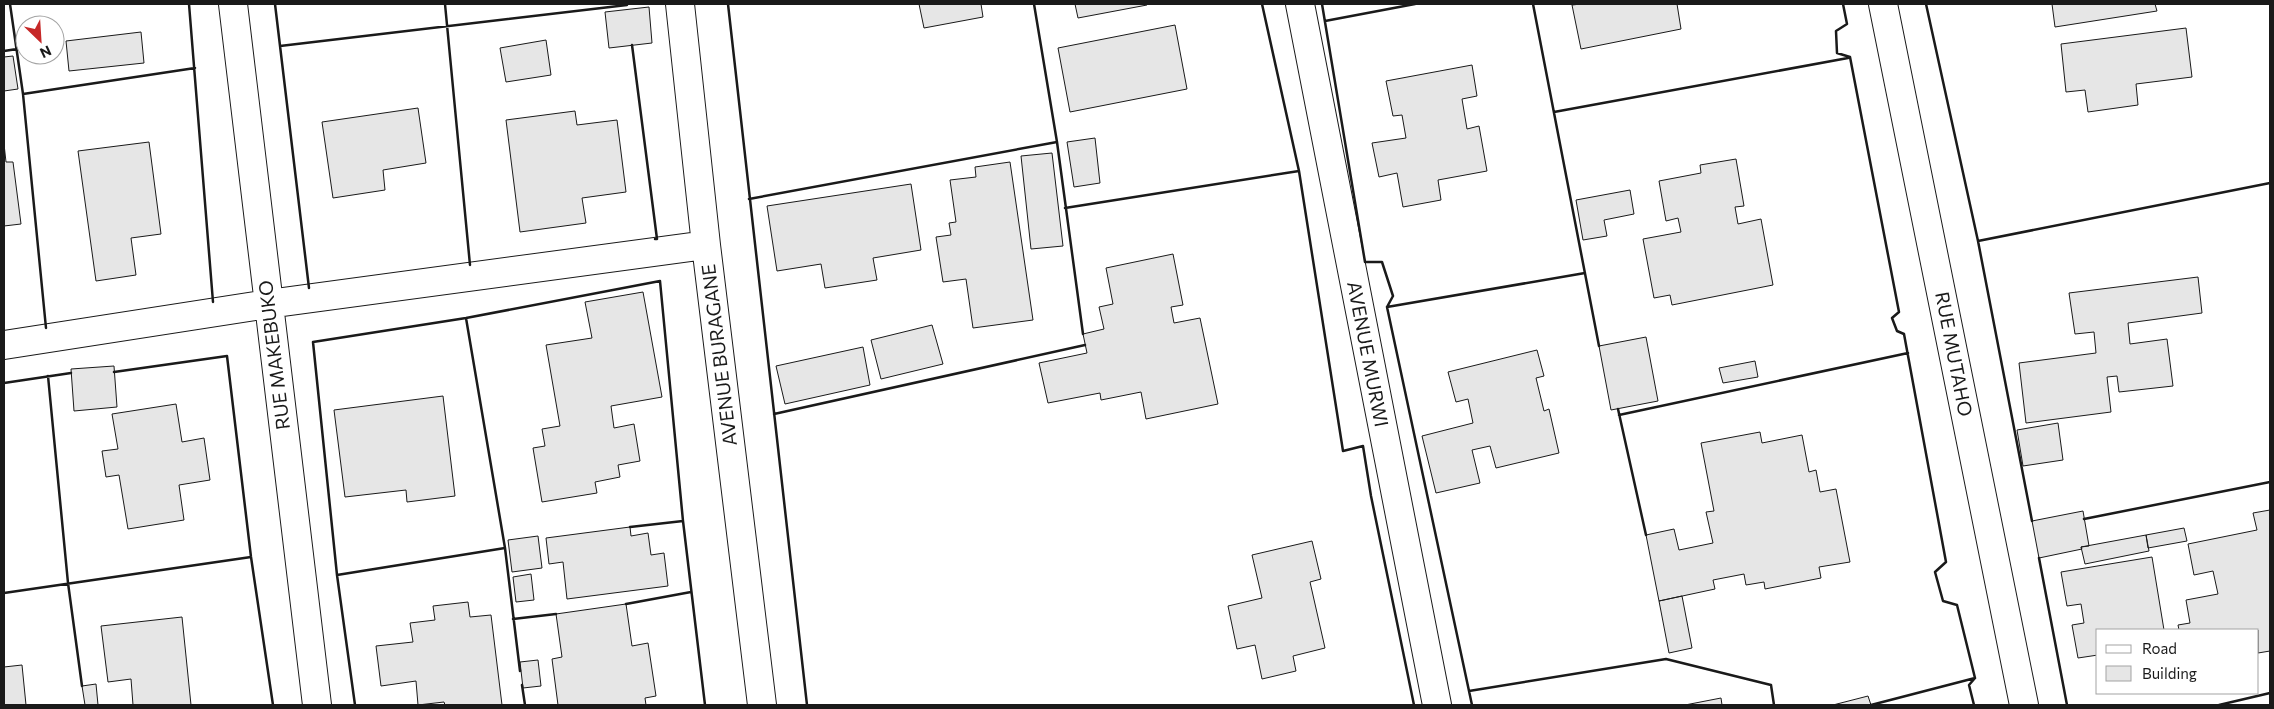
<svg xmlns="http://www.w3.org/2000/svg" width="2274" height="709" font-family="Commissioner,sans-serif">
	<rect width="100%" height="100%" fill="#fff"/>
	<path fill="#e6e6e6" stroke="#1a1a1a" d="M 919,4 L 981,4 L 983,17 L 924,28 Z
		M 1075,4 L 1147,4 L 1147,5 L 1078,18 Z
		M 1581,4 L 1680,4 L 1677,4 L 1681,29 L 1581,49 L 1572,5 Z
		M 2052,4 L 2155,4 L 2157,11 L 2055,27 Z
		M 649,7 L 652,43 L 609,48 L 605,12 Z
		M 1175,25 L 1187,89 L 1070,112 L 1058,48 Z
		M 2186,28 L 2192,77 L 2136,84 L 2138,105 L 2088,112 L 2085,90 L 2066,92 L 2061,44 Z
		M 141,32 L 144,63 L 69,71 L 66,41 Z
		M 546,40 L 551,75 L 506,82 L 500,48 Z
		M 13,56 L 18,89 L 4,91 L 4,57 Z
		M 1472,65 L 1477,96 L 1462,99 L 1467,129 L 1479,126 L 1487,171 L 1438,180 L 1441,200 L 1403,207 L 1397,173 L 1379,177 L 1372,143 L 1406,138 L 1402,115 L 1393,116 L 1386,81 Z
		M 418,108 L 426,163 L 383,170 L 385,190 L 333,198 L 322,122 Z
		M 575,111 L 577,125 L 617,120 L 626,192 L 582,198 L 586,223 L 520,232 L 506,120 Z
		M 1095,138 L 1100,183 L 1074,187 L 1067,142 Z
		M 149,142 L 161,234 L 131,238 L 136,275 L 96,281 L 78,151 Z
		M 4,144 L 6,162 L 13,162 L 21,224 L 4,226 Z
		M 1052,153 L 1063,246 L 1031,249 L 1021,156 Z
		M 1736,159 L 1744,206 L 1735,207 L 1738,224 L 1761,219 L 1773,285 L 1672,305 L 1670,295 L 1654,298 L 1643,239 L 1681,232 L 1678,218 L 1666,221 L 1659,181 L 1701,173 L 1700,165 Z
		M 1010,162 L 1033,320 L 973,328 L 966,279 L 943,282 L 936,237 L 951,235 L 949,223 L 956,222 L 950,180 L 976,177 L 975,167 Z
		M 911,184 L 921,250 L 873,258 L 877,280 L 825,288 L 821,264 L 777,271 L 767,206 Z
		M 1630,190 L 1634,214 L 1604,220 L 1607,236 L 1583,240 L 1576,200 Z
		M 1173,254 L 1183,305 L 1171,307 L 1174,323 L 1200,318 L 1218,404 L 1146,419 L 1141,392 L 1101,400 L 1100,393 L 1048,403 L 1039,363 L 1087,353 L 1083,334 L 1104,329 L 1099,307 L 1113,304 L 1106,268 Z
		M 2198,277 L 2202,313 L 2128,323 L 2130,344 L 2167,339 L 2173,386 L 2119,392 L 2117,376 L 2107,377 L 2111,412 L 2026,423 L 2019,363 L 2096,353 L 2094,332 L 2075,334 L 2069,293 Z
		M 643,292 L 662,397 L 611,406 L 614,428 L 634,424 L 640,461 L 618,465 L 620,477 L 595,482 L 597,493 L 542,502 L 533,448 L 545,446 L 542,429 L 560,426 L 546,345 L 592,338 L 585,302 Z
		M 932,325 L 943,364 L 881,379 L 871,340 Z
		M 1646,337 L 1658,401 L 1611,410 L 1599,346 Z
		M 863,347 L 870,385 L 785,404 L 776,366 Z
		M 1537,350 L 1544,376 L 1536,378 L 1544,411 L 1549,409 L 1559,453 L 1496,468 L 1490,446 L 1472,450 L 1480,483 L 1436,493 L 1422,436 L 1473,423 L 1468,399 L 1456,402 L 1448,372 Z
		M 1755,361 L 1758,377 L 1723,383 L 1719,368 Z
		M 114,366 L 117,407 L 74,411 L 71,369 Z
		M 443,396 L 455,496 L 407,502 L 406,490 L 345,497 L 334,410 Z
		M 176,404 L 182,442 L 204,438 L 210,480 L 179,485 L 184,520 L 128,529 L 119,475 L 106,477 L 102,451 L 118,449 L 112,414 Z
		M 2058,423 L 2063,460 L 2023,466 L 2017,430 Z
		M 1760,432 L 1762,443 L 1802,435 L 1809,472 L 1816,470 L 1820,492 L 1836,489 L 1850,562 L 1819,567 L 1821,578 L 1765,589 L 1764,582 L 1746,585 L 1744,574 L 1713,580 L 1715,589 L 1659,601 L 1646,535 L 1674,529 L 1679,550 L 1713,543 L 1706,512 L 1714,511 L 1701,443 Z
		M 2270,510 L 2270,651 L 2258,653 L 2258,630 L 2179,630 L 2178,625 L 2190,623 L 2186,600 L 2218,594 L 2213,571 L 2194,575 L 2188,544 L 2257,530 L 2253,513 Z
		M 2083,511 L 2089,546 L 2081,547 L 2082,549 L 2039,558 L 2032,521 Z
		M 630,527 L 631,536 L 648,533 L 651,555 L 664,553 L 668,586 L 567,599 L 563,562 L 549,564 L 546,538 Z
		M 2184,528 L 2187,541 L 2148,548 L 2146,535 Z
		M 2146,535 L 2149,551 L 2085,564 L 2081,547 Z
		M 538,536 L 542,568 L 512,572 L 508,540 Z
		M 1312,541 L 1321,579 L 1310,582 L 1325,648 L 1293,656 L 1296,671 L 1262,679 L 1255,645 L 1237,649 L 1228,606 L 1262,598 L 1252,555 Z
		M 2152,557 L 2164,630 L 2098,630 L 2098,655 L 2078,658 L 2072,625 L 2084,623 L 2081,604 L 2067,606 L 2061,572 Z
		M 531,574 L 534,600 L 516,602 L 513,577 Z
		M 1682,596 L 1692,648 L 1669,653 L 1659,601 Z
		M 468,602 L 470,617 L 491,615 L 502,705 L 445,705 L 444,702 L 418,705 L 416,681 L 381,686 L 376,646 L 413,642 L 410,623 L 435,620 L 433,606 Z
		M 626,604 L 632,646 L 648,643 L 656,696 L 645,698 L 646,705 L 558,705 L 552,659 L 562,657 L 556,614 Z
		M 182,617 L 191,705 L 133,705 L 131,679 L 108,682 L 101,626 Z
		M 538,660 L 541,686 L 523,688 L 520,662 Z
		M 22,665 L 26,705 L 4,705 L 4,667 Z
		M 96,684 L 98,705 L 85,705 L 82,686 Z
		M 1868,696 L 1871,705 L 1833,705 Z
		M 1721,698 L 1722,705 L 1685,705 Z"/>
	<g fill="none" stroke-linecap="round" stroke-linejoin="round">
		<g stroke="#1a1a1a" stroke-width="30">
			<path id="street" d="M 233,4 L 317,705
				M 680,4 L 706,245 L 762,705
				M 1300,4 L 1437,705
				M 1883,4 L 2024,705
				M 4,345 L 268,304 L 706,245"/>
		</g>
		<use href="#street" stroke="#fff" stroke-width="28"/>
		<path stroke="#1a1a1a" stroke-width="2.5" d="M 10,4 L 23,94 L 46,328
			M 189,4 L 213,302
			M 275,4 L 309,288
			M 445,4 L 470,265
			M 728,4 L 807,705
			M 1034,4 L 1057,142 L 1083,334
			M 1262,4 L 1299,171 L 1343,451 L 1363,446 L 1371,496 L 1414,705
			M 1322,4 L 1365,262 L 1382,262 L 1393,296 L 1387,307 L 1472,705
			M 1533,4 L 1599,346
			M 1843,4 L 1847,24 L 1836,31 L 1837,53 L 1850,57 L 1899,312 L 1892,318 L 1897,331 L 1904,334 L 1946,562 L 1935,572 L 1943,601 L 1957,605 L 1975,678 L 1969,685 L 1974,705
			M 1926,4 L 1978,241 L 2032,521
			M 1325,21 L 1415,4
			M 632,45 L 657,239 L 655,239
			M 280,46 L 627,5
			M 4,51 L 17,49
			M 23,94 L 195,68
			M 1554,112 L 1848,58
			M 749,199 L 1057,142
			M 1065,208 L 1299,171
			M 1978,241 L 2270,183
			M 1387,307 L 1585,273
			M 466,318 L 505,548 L 520,671
			M 114,372 L 227,356 L 251,557 L 273,705
			M 48,376 L 68,583 L 82,686
			M 4,383 L 71,373
			M 1618,409 L 1646,535
			M 774,414 L 1085,345
			M 1619,415 L 1908,353
			M 2084,519 L 2270,482
			M 630,527 L 683,521
			M 2039,558 L 2067,705
			M 337,575 L 505,548
			M 4,593 L 251,557
			M 626,604 L 691,592
			M 513,619 L 556,614
			M 522,685 L 525,705
			M 1469,691 L 1666,659 L 1771,685 L 1774,705
			M 355,705 L 337,575 L 313,342 L 466,318 L 660,281 L 683,521 L 705,705
			M 1871,705 L 1975,678
			M 2219,705 L 2270,693"/>
	</g>
	<g text-anchor="middle" stroke-width="4" stroke-linejoin="round" paint-order="stroke">
		<g font-size="19" fill="#1a1a1a" stroke="#fff">
			<text transform="translate(1368 354) rotate(79)" y="7">AVENUE MURWI</text>
			<text transform="translate(1954 354) rotate(79)" y="7">RUE MUTAHO</text>
			<text transform="translate(274 355) rotate(-97)" y="7">RUE MAKEBUKO</text>
			<text transform="translate(719 355) rotate(-97)" y="7">AVENUE BURAGANE</text>
		</g>
	</g>
	<rect width="2274" height="709" fill="none" stroke="#1a1a1a" stroke-width="10"/>
	<rect x="2096" y="629" width="162" height="65" fill="#ffffff" stroke="#a3a3a3"/>
	<rect x="2106" y="645" width="25" height="8" fill="#ffffff" stroke="#a3a3a3"/>
	<text x="2142" y="654" font-size="15" fill="#1a1a1a">Road</text>
	<rect x="2106" y="666" width="25" height="15" fill="#e6e6e6" stroke="#a3a3a3"/>
	<text x="2142" y="679" font-size="15" fill="#1a1a1a">Building</text>
	<g transform="translate(40 40) rotate(155)"><circle r="24" fill="#ffffff" stroke="#a3a3a3"/>
	<path d="M0-4L9 19L0 12L-9 19Z" fill="#c62828"/>
	<text y="-8" font-size="14" font-weight="bold" text-anchor="middle" fill="#1a1a1a">N</text>
	</g>
</svg>
